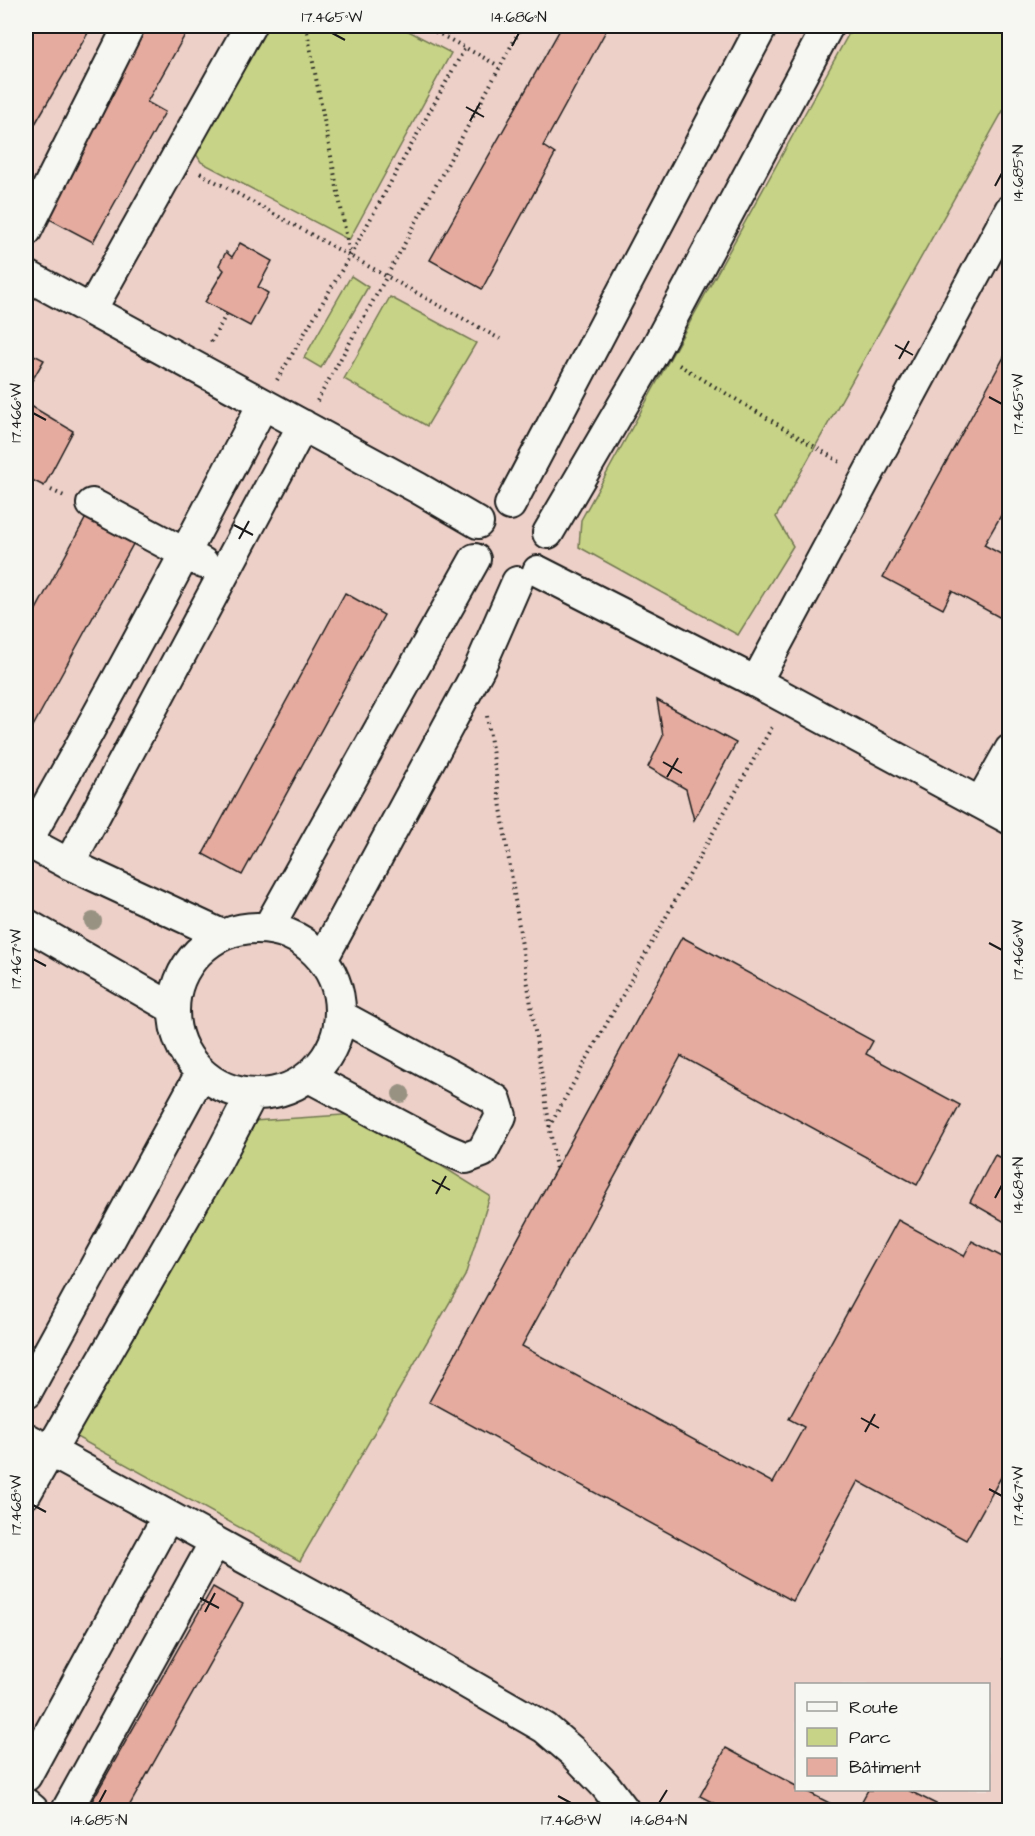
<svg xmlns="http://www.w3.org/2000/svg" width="1035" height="1836" font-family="'Architects Daughter',sans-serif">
	<rect width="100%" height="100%" fill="#f1e0d9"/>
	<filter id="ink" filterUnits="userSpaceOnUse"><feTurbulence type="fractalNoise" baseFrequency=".0167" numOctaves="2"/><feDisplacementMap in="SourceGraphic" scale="12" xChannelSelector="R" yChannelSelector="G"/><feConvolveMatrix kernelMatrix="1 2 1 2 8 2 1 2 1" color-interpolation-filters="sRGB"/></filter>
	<g filter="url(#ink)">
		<path fill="#edd0c8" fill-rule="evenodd" d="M 26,26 L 1009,26 L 1009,1810 L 26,1810 ZM 796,1684 L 988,1684 L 988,1790 L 796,1790 Z"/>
		<path fill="#c7d386" stroke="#727851" stroke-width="1.5" d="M 259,26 L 399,26 L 451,53 L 349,240 L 201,162 L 191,146 Z
			M 853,26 L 1009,26 L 1009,100 L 776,517 L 793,546 L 738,635 L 579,547 L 581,520 Z
			M 351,276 L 368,287 L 321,368 L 304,358 Z
			M 390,297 L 476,343 L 427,426 L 344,379 Z
			M 358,1114 L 490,1196 L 465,1276 L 300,1561 L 71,1434 L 253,1121 Z"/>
		<path fill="#e5ab9f" stroke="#1c1c1c" stroke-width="1.5" d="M 26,26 L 92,26 L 35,124 L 31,115 L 26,117 Z
			M 141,26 L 190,26 L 147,102 L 165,112 L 93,242 L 38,213 Z
			M 562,26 L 604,26 L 608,27 L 543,146 L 555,154 L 482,289 L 430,260 Z
			M 240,243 L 272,261 L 258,287 L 268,293 L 250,326 L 205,302 L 224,270 L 219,265 L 226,252 L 232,257 Z
			M 1010,346 L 1010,506 L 1007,505 L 984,545 L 1010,559 L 1010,623 L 952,591 L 943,609 L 883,577 Z
			M 26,351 L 44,360 L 26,391 Z
			M 26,403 L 73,431 L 44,486 L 26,477 Z
			M 90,510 L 138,535 L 26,739 L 26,628 Z
			M 345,593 L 384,615 L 242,875 L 203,854 Z
			M 657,700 L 736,743 L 694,820 L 686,789 L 648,767 L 663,736 Z
			M 682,937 L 873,1041 L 866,1054 L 960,1105 L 917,1185 L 681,1056 L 522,1346 L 773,1483 L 804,1427 L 789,1419 L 898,1220 L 964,1256 L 972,1241 L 1010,1261 L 1010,1461 L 966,1540 L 858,1481 L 793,1601 L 429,1402 Z
			M 995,1155 L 1010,1163 L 1010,1225 L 970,1202 Z
			M 213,1587 L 243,1604 L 127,1810 L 87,1810 Z
			M 1010,1648 L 1010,1662 L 1004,1659 Z
			M 726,1748 L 796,1786 L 796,1790 L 804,1790 L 843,1810 L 727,1810 L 700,1796 Z
			M 868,1790 L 908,1790 L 948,1810 L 857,1810 Z"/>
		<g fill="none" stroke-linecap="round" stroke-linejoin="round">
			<g stroke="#1c1c1c" stroke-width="34">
				<path id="minor" d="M 26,231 L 129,26
					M 26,275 L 418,488 L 478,523
					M 91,310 L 250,26
					M 92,504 L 203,563
					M 510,505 L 762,26
					M 548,533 L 655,350 L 828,26
					M 538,571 L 756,682 L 1010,819
					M 756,682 L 1010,210
					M 980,803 L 1010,750
					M 26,841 L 69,864 L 222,935
					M 27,841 C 109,698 187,551 263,404
					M 69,864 L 303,425
					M 26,924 L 174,1009
					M174 1011a83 83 0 1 1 166 0a83 83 0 1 1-166 0Z
					M 268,928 L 475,559
					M 323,958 L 480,667 L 517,582
					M 309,1077 L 442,1148 L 466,1158 L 482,1152 L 501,1116 L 496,1100 L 341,1016
					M 26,1393 L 201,1073
					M 26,1438 L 356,1619 L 545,1728 L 573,1752 L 605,1785 L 624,1810
					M 26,1493 L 217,1161 L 252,1094
					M 26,1776 L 168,1516
					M 26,1804 L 33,1810
					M 67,1810 L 215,1542"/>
			</g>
			<path stroke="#1c1c1c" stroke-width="4" stroke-dasharray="1.5 4.5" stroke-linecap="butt" d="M 306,26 L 350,255
				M 425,26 L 499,66
				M 200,173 L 500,339
				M 211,342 L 227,313
				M 679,365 L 840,462
				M 277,380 L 350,256 L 465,48
				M 317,401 L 387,276 L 522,26
				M 51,490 L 64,496
				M 487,716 L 556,1169
				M 549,1127 L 773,725"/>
			<use href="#minor" stroke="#f6f6f2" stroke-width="30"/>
		</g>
		<g fill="#989283">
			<circle cx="93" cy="921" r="9"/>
			<circle cx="401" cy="1094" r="9"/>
		</g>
	</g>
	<path fill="none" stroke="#1c1c1c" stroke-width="2" d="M 332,33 L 345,40M 512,46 L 519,33M 466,107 L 484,117M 470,121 L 480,103M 995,186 L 1002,173M 895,345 L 913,355M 899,359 L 909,341M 989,397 L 1002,404M 33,413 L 46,420M 234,525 L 253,535M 239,539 L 249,521M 663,762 L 682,773M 667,777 L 678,758M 989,943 L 1002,950M 33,959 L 46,966M 432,1180 L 450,1190M 436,1194 L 446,1176M 995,1198 L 1002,1185M 861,1418 L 879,1428M 865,1432 L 875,1414M 989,1489 L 1002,1496M 33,1505 L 46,1512M 200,1598 L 219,1608M 205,1612 L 215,1593M 558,1796 L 571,1803M 99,1803 L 106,1790M 659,1803 L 667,1790"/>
	<rect width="1035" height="1836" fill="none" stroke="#f6f6f2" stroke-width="66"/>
	<rect x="795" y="1683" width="195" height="108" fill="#f6f6f2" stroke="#9f9f9c" stroke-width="1.5"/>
	<rect x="807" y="1702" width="30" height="9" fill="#f6f6f2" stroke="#9f9f9c" stroke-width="1.5"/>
	<text x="849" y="1713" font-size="18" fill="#1c1c1c">Route</text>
	<rect x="807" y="1728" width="30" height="18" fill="#c7d386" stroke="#9f9f9c" stroke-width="1.5"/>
	<text x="849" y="1743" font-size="18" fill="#1c1c1c">Parc</text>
	<rect x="807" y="1758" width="30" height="18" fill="#e5ab9f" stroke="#9f9f9c" stroke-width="1.5"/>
	<text x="849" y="1773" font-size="18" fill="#1c1c1c">Bâtiment</text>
	<rect x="33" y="33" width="969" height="1770" fill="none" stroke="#1c1c1c" stroke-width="2"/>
	<g font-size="15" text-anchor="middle" fill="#1c1c1c">
		<text x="332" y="22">17.465°W</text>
		<text x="519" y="22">14.686°N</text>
		<text transform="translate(1018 173) rotate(-90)" y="5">14.685°N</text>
		<text transform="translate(1018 404) rotate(-90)" y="5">17.465°W</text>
		<text transform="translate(16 413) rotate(-90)" y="5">17.466°W</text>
		<text transform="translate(1018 950) rotate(-90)" y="5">17.466°W</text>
		<text transform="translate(16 959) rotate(-90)" y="5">17.467°W</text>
		<text transform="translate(1018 1185) rotate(-90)" y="5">14.684°N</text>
		<text transform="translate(1018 1496) rotate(-90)" y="5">17.467°W</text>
		<text transform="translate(16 1505) rotate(-90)" y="5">17.468°W</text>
		<text x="99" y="1825">14.685°N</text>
		<text x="571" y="1825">17.468°W</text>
		<text x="659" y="1825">14.684°N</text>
	</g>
</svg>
